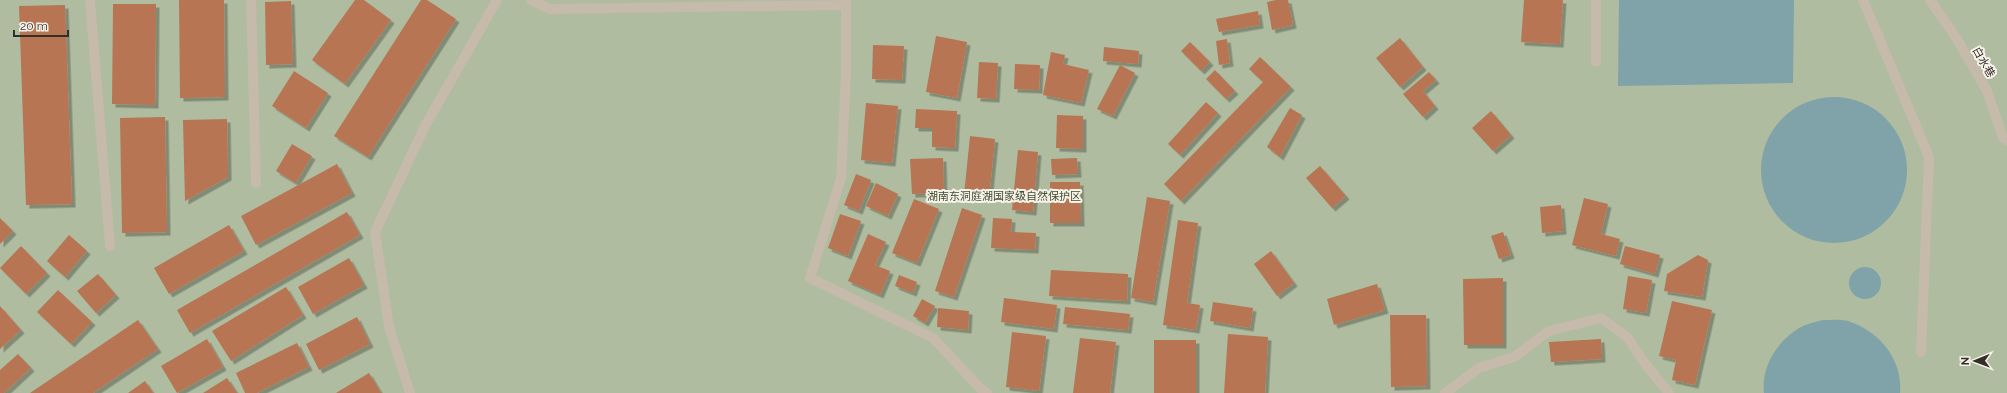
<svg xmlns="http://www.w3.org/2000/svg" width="2007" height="393" font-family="Raleway,'Noto Sans SC',sans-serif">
	<defs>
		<filter id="shadow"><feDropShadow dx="3.5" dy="3.5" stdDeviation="0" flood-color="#0004"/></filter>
	</defs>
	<rect width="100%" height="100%" fill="#efe8dd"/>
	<path fill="#afbc9f" d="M 0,0 L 2007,0 L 2007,393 L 0,393 Z"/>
	<path fill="#7fa3a9" d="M 1619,0 L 1794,0 L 1793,83 L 1618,86 Z
		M1761 170a73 73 0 1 1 146 0a73 73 0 1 1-146 0Z
		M1849 283a16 16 0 1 1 32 0a16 16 0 1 1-32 0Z
		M 1823,320 C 1831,320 1840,319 1848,321 C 1879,331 1903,359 1900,393 L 1764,393 C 1761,366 1777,342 1799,328 C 1806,324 1815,322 1823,320 Z"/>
	<path fill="#b77553" filter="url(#shadow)" d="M 179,0 L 224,0 L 225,97 L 180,98 Z
		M 355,0 L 364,0 L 391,20 L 345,84 L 312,60 Z
		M 421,0 L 427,0 L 456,19 L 368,157 L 334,136 Z
		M 1276,0 L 1288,0 L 1293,25 L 1272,30 L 1267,2 Z
		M 1524,0 L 1563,0 L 1560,44 L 1521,42 Z
		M 291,1 L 293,64 L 266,65 L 265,2 Z
		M 113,4 L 156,4 L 155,105 L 112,104 Z
		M 65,5 L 72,204 L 26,205 L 19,6 Z
		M 1258,11 L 1260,25 L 1219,32 L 1216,19 Z
		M 936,36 L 967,42 L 957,98 L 926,92 Z
		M 1400,38 L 1423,67 L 1400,87 L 1376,58 Z
		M 1227,39 L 1230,63 L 1219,65 L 1216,41 Z
		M 1190,42 L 1210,62 L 1201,71 L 1181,51 Z
		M 873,45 L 904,46 L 902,80 L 872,79 Z
		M 1104,47 L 1139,51 L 1138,64 L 1103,61 Z
		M 1051,52 L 1065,55 L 1063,64 L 1089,70 L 1081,103 L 1043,95 Z
		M 1260,57 L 1291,87 L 1181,201 L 1164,184 L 1263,82 L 1249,69 Z
		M 979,62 L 998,63 L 996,99 L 977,98 Z
		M 1015,64 L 1040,65 L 1039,90 L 1014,89 Z
		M 1120,65 L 1135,73 L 1113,116 L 1097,109 Z
		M 1215,70 L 1235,91 L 1226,99 L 1206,79 Z
		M 294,71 L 328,93 L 306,128 L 272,106 Z
		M 1429,72 L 1436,80 L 1423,91 L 1435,106 L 1423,117 L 1403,94 Z
		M 1206,102 L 1218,113 L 1180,155 L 1168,144 Z
		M 866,103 L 898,106 L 892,163 L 861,160 Z
		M 1290,108 L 1302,115 L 1280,157 L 1267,147 Z
		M 916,109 L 957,111 L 955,148 L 932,147 L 932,128 L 915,128 Z
		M 1491,111 L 1511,135 L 1493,151 L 1472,128 Z
		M 1057,115 L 1083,116 L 1083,149 L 1056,148 Z
		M 165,117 L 167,232 L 122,233 L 120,118 Z
		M 227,119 L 228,177 L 185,201 L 183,120 Z
		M 970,136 L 995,139 L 989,197 L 964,195 Z
		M 292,144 L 312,156 L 296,183 L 276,171 Z
		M 1018,150 L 1038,152 L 1033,212 L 1012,210 Z
		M 943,158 L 944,193 L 912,194 L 910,159 Z
		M 1077,158 L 1078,174 L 1052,175 L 1051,159 Z
		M 337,164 L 352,193 L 256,245 L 241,216 Z
		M 1320,166 L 1346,196 L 1332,208 L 1306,178 Z
		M 856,174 L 871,180 L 859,211 L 844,205 Z
		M 1050,182 L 1080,182 L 1081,223 L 1050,223 Z
		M 876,183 L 898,194 L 888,216 L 866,206 Z
		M 1147,197 L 1170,201 L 1153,302 L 1131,298 Z
		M 1584,198 L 1608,204 L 1601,234 L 1620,239 L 1616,256 L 1572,245 Z
		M 914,199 L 939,209 L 917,263 L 892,253 Z
		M 1561,205 L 1563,231 L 1542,233 L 1540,207 Z
		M 962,208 L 982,215 L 954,297 L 935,291 Z
		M 347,212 L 360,235 L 190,333 L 177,310 Z
		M 840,214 L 861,221 L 848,256 L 828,248 Z
		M 0,218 L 13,231 L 0,244 Z
		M 993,218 L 1012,219 L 1011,232 L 1036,233 L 1035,250 L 991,248 Z
		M 1178,220 L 1198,223 L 1187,303 L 1200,305 L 1196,330 L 1163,325 Z
		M 229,225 L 244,251 L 169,294 L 154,268 Z
		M 1503,232 L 1511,255 L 1499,259 L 1491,236 Z
		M 868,234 L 886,242 L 875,265 L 890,271 L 880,295 L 848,281 Z
		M 69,235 L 87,251 L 65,277 L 47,261 Z
		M 21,246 L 47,273 L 26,294 L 0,268 Z
		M 1625,246 L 1660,255 L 1655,274 L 1620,264 Z
		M 1271,251 L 1294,283 L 1277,296 L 1254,264 Z
		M 1698,255 L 1708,260 L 1702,297 L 1664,291 L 1667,274 Z
		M 349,258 L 364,285 L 313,314 L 298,287 Z
		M 1051,270 L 1128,274 L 1127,301 L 1049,296 Z
		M 98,274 L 116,295 L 96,313 L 77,291 Z
		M 899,275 L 917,282 L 913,293 L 895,286 Z
		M 1628,276 L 1652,280 L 1646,313 L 1623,309 Z
		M 1503,278 L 1503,345 L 1464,345 L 1463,279 Z
		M 1377,284 L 1385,310 L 1334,325 L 1327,299 Z
		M 286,287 L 303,315 L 231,361 L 212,331 Z
		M 58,290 L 92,322 L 71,344 L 37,312 Z
		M 1004,298 L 1057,305 L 1054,329 L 1001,322 Z
		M 922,299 L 935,306 L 925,323 L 913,316 Z
		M 1672,301 L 1712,310 L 1695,385 L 1672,380 L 1676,360 L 1659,356 Z
		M 1213,302 L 1253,308 L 1250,328 L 1210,321 Z
		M 0,306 L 21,330 L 0,349 Z
		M 1065,307 L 1130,314 L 1128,330 L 1063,324 Z
		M 938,308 L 969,311 L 968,330 L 937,327 Z
		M 1390,315 L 1426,315 L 1427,386 L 1391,387 Z
		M 357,317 L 370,344 L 319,370 L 306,344 Z
		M 138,320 L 158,349 L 93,393 L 30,393 Z
		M 1012,332 L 1046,336 L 1039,391 L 1006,387 Z
		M 1228,334 L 1268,337 L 1265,393 L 1224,393 Z
		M 1080,338 L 1116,342 L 1110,393 L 1073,393 Z
		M 207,339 L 223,367 L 177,393 L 161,366 Z
		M 1601,339 L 1602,359 L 1551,362 L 1549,342 Z
		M 1154,340 L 1196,340 L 1196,393 L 1154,393 Z
		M 297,343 L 309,367 L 257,393 L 245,393 L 236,373 Z
		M 18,354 L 31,368 L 4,393 L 0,393 L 0,370 Z
		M 369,373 L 381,393 L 336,393 Z
		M 227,378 L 237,393 L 203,393 Z
		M 145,381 L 153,393 L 128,393 Z"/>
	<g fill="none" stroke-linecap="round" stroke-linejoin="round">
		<path stroke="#c6baaa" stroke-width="10" d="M 90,0 L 110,246
			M 251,0 L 256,183
			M 531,0 L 550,9 L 846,5
			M 846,0 L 846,72 L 841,178 L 810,278 L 933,338 L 979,387 L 987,393
			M 1863,0 L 1929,157 L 1921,352
			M 1930,0 L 1957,39 L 1987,91 L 2003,138 L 2007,140
			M 1596,62 L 1596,0
			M 410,393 L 389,327 L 375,232 L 425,126 L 497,0
			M 1445,393 L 1479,368 L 1514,357 L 1549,331 L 1601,318 L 1627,337 L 1646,365 L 1669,393"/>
	</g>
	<g text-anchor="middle" stroke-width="4" stroke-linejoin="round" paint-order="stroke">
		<g font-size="11" fill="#342e29" stroke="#f7f2e9">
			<text transform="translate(1984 62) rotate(60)" y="4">白水巷</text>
		</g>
		<g font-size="11" fill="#414f30" stroke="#f7f2e9">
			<text x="1004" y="200">湖南东洞庭湖国家级自然保护区</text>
		</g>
	</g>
	<g transform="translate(1975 361) rotate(269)" stroke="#f7f2e9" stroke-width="3" paint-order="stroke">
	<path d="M0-3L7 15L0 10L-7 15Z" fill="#342e29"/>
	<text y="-6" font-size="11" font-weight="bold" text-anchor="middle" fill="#342e29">N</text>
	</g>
	<path d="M14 30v6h54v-6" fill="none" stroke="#342e29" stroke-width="2"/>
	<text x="20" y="30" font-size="12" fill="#342e29" stroke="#f7f2e9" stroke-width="3" paint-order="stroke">20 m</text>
</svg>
